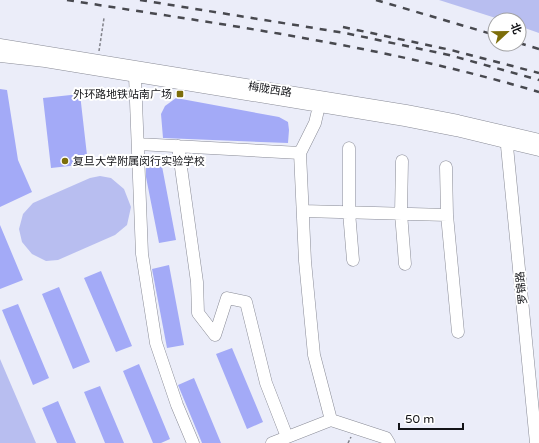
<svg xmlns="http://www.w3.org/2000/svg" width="539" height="443" font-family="'Varela Round','Noto Sans SC',sans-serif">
	<rect width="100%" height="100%" fill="#ebedf9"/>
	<path fill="#b8bef0" d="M 439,0 L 539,0 L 539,33 L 519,26 L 519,20 L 502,20 Z
		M 100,176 L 111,178 L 124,189 L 131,207 L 127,225 L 115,235 L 58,260 L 46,261 L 32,254 L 22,242 L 19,229 L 23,214 L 33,203 L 90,178 Z
		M 0,359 L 36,443 L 0,443 Z"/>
	<path fill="#a3aaf7" d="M 0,89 L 7,90 L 18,160 L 32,192 L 0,207 Z
		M 80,94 L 88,164 L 51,168 L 43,98 Z
		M 176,98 L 279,117 L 288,122 L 289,130 L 288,143 L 163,138 L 161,114 L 165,106 Z
		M 161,161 L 176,240 L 159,243 L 146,177 L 146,163 Z
		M 0,225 L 23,280 L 0,289 Z
		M 169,265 L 184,345 L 167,348 L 152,269 Z
		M 101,271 L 132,346 L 116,352 L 84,278 Z
		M 59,287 L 90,362 L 73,369 L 42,294 Z
		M 18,304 L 49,378 L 33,385 L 2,310 Z
		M 232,348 L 263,422 L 247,429 L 216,354 Z
		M 139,364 L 170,439 L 161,443 L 153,443 L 123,371 Z
		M 194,378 L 221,443 L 202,443 L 178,385 Z
		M 100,386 L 124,443 L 105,443 L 84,392 Z
		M 58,401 L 76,443 L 57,443 L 42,408 Z"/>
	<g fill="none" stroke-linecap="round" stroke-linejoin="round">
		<g stroke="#898b96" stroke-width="13">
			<path id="minor" d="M 0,45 L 406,111 L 458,121 L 539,140
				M 0,56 L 45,61 L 405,120 L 456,130 L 539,150
				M 135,76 L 142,254 L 156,343 L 177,405 L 193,443
				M 319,106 L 315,123 L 300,153 L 305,261 L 314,355 L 331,420
				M 506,136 L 536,443
				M 138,144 L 300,153
				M 178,146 L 197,282 L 198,313 L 215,335 L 227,298 L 246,302 L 266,383 L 287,437
				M 349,148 L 349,212 L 353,260
				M 402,161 L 401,213 L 405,264
				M 446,167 L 447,215
				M 303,211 L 447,215 L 458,332
				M 272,443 L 331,420 L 386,438 L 389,443"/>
		</g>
		<path stroke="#81828a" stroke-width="1.5" stroke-dasharray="3 2" stroke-linecap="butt" d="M 99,51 L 104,18
			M 348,443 L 351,437"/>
		<use href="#minor" stroke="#fff" stroke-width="12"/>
		<path stroke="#48494f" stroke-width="2.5" stroke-dasharray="7 7" stroke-linecap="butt" d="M 67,0 C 225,25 385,46 539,92
			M 140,0 L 345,33 L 449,55 L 539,80
			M 376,0 L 495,35
			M 343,27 L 451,50 L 539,73
			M 519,43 L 539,49"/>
	</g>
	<g fill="#7d6e0a" stroke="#fff" stroke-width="1.5">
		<rect x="176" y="90" width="8" height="8" rx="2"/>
		<circle cx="65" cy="161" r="4"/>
	</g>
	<g text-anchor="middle" stroke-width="4" stroke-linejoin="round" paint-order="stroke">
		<g font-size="11" fill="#131418" stroke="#fff">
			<text transform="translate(270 89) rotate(9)" y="4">梅陇西路</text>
			<text transform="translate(521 288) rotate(-96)" y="4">罗锦路</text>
		</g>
		<g font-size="11" fill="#131418" stroke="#fff" text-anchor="end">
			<text x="172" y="98">外环路地铁站南广场</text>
			<text x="73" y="165" text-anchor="start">复旦大学附属闵行实验学校</text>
		</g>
	</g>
	<g transform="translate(507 32) rotate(68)"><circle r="19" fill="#ffffff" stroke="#a1a1a3"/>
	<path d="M0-3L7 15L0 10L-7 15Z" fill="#7d6e0a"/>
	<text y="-6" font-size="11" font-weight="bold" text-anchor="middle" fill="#131418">北</text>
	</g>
	<path d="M399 423v6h64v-6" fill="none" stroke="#131418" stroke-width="2"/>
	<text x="405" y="423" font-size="12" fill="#131418" stroke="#ffffff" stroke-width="3" paint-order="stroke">50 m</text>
</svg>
